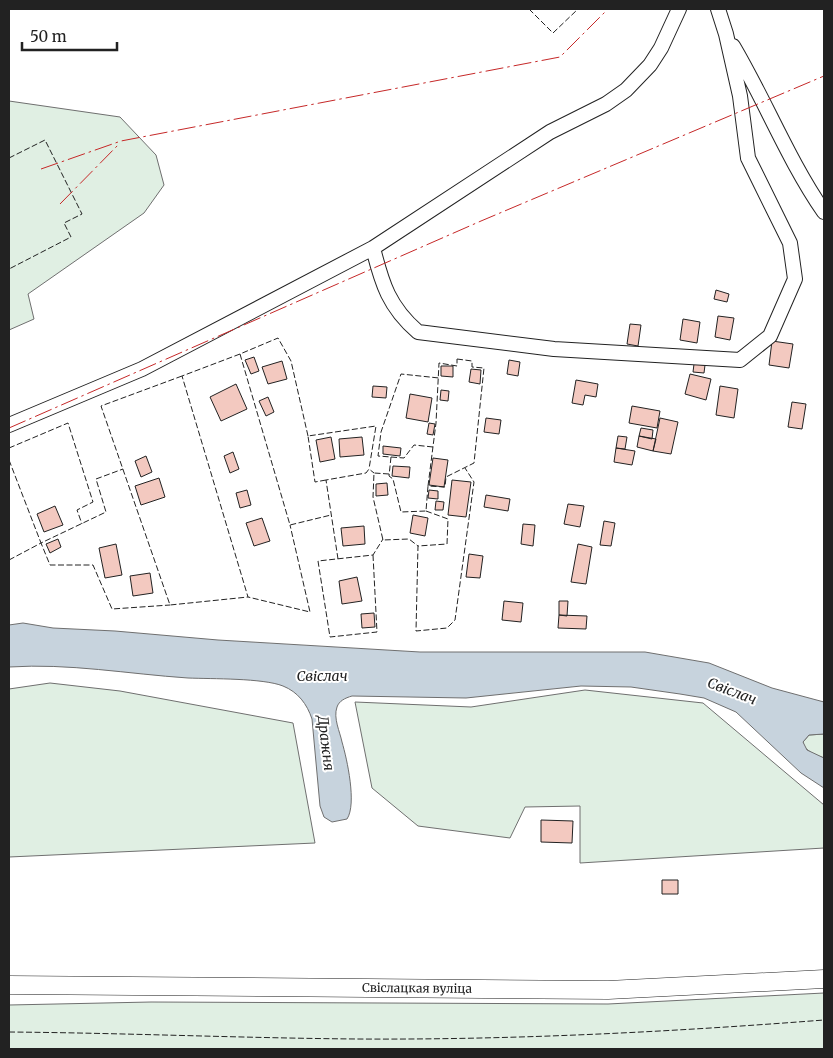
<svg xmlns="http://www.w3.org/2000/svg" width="833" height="1058" font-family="Merriweather,serif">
	<rect width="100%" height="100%" fill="#fff"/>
	<path fill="#e0efe3" stroke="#6f6f6f" d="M 9,101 L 120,117 L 156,155 L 164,185 L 144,213 L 28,294 L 34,319 L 9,330 Z
		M 50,683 L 120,691 L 293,723 L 315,843 L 9,857 L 9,689 Z
		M 585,690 L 703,703 L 824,805 L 824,848 L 580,863 L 580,806 L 525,807 L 510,838 L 418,826 L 372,788 L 355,702 L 471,707 Z
		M 824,734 L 824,758 L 813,754 L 804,747 L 803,742 L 809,735 Z
		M 824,993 L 824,1049 L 9,1049 L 9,1005 L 151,1002 L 608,1004 Z"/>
	<path fill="#c7d3dd" stroke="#6f6f6f" d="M 23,623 L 53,628 L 115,631 L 218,640 L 420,652 L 645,652 L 709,663 L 772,688 L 824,702 L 824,734 L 809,735 L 803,742 L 807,750 L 824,758 L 824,788 L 801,773 L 736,712 L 704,698 L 680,694 L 631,687 L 581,686 L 466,698 L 352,696 C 345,698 339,701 337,707 C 333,718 340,732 342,742 C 347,759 357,804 347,819 L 332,822 L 324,817 L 320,806 L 312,719 C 307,704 298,692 283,686 C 263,678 212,679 188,678 C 128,674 69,663 9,667 L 9,625 Z"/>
	<path fill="#f3c9c0" stroke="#222" d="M 716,290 L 729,294 L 727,302 L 714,299 Z
		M 718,316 L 734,318 L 730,340 L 715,337 Z
		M 683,319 L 700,322 L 697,343 L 680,340 Z
		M 630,324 L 641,325 L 638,346 L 627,344 Z
		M 772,341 L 793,344 L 789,368 L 769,365 Z
		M 254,357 L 259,371 L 251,374 L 245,360 Z
		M 509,360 L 520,362 L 518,376 L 507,374 Z
		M 282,361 L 287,379 L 268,384 L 262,367 Z
		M 694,364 L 705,365 L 704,373 L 693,372 Z
		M 441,366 L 453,366 L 453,377 L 441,376 Z
		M 471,369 L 481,370 L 480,384 L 469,382 Z
		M 690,374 L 711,379 L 706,400 L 685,394 Z
		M 576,380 L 598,384 L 596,397 L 585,395 L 583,405 L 572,403 Z
		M 236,384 L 247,409 L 221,421 L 210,397 Z
		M 373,386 L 387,387 L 386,398 L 372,397 Z
		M 720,386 L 738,389 L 734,418 L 716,415 Z
		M 441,390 L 449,391 L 448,401 L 440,400 Z
		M 410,394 L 432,398 L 428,422 L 406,418 Z
		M 268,397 L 274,412 L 266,416 L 259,401 Z
		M 792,402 L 806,404 L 802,429 L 788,427 Z
		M 632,406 L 660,411 L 657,428 L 629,423 Z
		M 486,418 L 501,420 L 499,434 L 484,432 Z
		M 660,418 L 678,422 L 671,454 L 653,451 Z
		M 429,423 L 435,424 L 433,435 L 427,434 Z
		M 641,428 L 653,430 L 652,439 L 639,436 Z
		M 618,436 L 627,437 L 625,449 L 616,448 Z
		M 639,436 L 656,439 L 653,451 L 637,447 Z
		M 331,437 L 335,459 L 320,462 L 316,440 Z
		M 362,437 L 364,455 L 340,457 L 339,439 Z
		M 383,446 L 401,448 L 400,456 L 383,454 Z
		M 616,448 L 635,451 L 632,465 L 614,462 Z
		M 233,452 L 239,469 L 230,473 L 224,456 Z
		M 146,456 L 152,472 L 141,477 L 135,461 Z
		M 433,458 L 448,460 L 444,487 L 429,485 Z
		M 393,466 L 410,467 L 409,478 L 392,476 Z
		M 159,478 L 165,497 L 141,505 L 135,486 Z
		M 452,480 L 471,482 L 466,517 L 448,515 Z
		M 387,483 L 388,495 L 376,496 L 376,484 Z
		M 247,490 L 251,505 L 240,508 L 236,493 Z
		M 429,490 L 438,491 L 438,499 L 428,498 Z
		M 486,495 L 510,499 L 508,511 L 484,507 Z
		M 436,501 L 444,502 L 443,510 L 435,510 Z
		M 568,504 L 584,506 L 580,527 L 564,524 Z
		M 55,506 L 63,525 L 44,532 L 37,514 Z
		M 413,515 L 428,518 L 425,536 L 410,533 Z
		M 262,518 L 270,541 L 254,546 L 246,523 Z
		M 604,521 L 615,523 L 611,546 L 600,545 Z
		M 523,524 L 535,525 L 533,546 L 521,544 Z
		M 364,526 L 365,544 L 343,546 L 341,528 Z
		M 58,539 L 61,547 L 50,553 L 46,544 Z
		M 116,544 L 122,575 L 105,578 L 99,548 Z
		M 578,544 L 592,547 L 586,584 L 571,582 Z
		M 469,554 L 483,556 L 480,578 L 466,577 Z
		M 150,573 L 153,593 L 133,596 L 130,576 Z
		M 357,577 L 362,601 L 342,604 L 339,581 Z
		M 504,601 L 523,603 L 521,622 L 502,620 Z
		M 559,601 L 568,601 L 567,616 L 559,615 Z
		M 374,613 L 375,627 L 362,628 L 361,614 Z
		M 559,615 L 587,616 L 586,629 L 558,628 Z
		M 541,820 L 573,821 L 572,843 L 541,842 Z
		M 662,880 L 678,880 L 678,894 L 662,894 Z"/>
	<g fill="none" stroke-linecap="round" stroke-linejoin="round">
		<g stroke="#222" stroke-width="16">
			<path id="minor" d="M 733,46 C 765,100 788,160 824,212
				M 373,248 C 382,284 389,307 418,332 L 554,349 L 740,360 L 770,336 L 795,279 L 790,243 L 748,158 L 740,96 L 726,34 L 718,9
				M 9,425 L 142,369 L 373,248 L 550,132 L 606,104 L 626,90 L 650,65 L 661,48 L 679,9"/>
		</g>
		<g stroke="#222" stroke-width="19">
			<g id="major">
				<path id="s1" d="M 9,985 L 608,990 L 824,979"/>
			</g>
		</g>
		<use href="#minor" stroke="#fff" stroke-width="14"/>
		<use href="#major" stroke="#fff" stroke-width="18"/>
		<path stroke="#222" stroke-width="1" stroke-dasharray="6 2.5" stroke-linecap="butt" d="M 529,9 L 553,33 L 578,9
			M 9,158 L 45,140 L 82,214 L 64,223 L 71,237 L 9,269
			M 240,354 L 182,376 L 248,597 L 310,612 L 290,525
			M 457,359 L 472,361 L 472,367 L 484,368 L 474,463 L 446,477 L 445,487 L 428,486 L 436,423 L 439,363 L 457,366 Z
			M 182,376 L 101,406 L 170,605 L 248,597
			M 308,436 L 291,361 L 278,338 L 240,354 L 290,525 L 331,515
			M 433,447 L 414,445 L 404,458 L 378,456 L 381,432 L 401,374 L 439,378
			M 9,448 L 68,423 L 93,502 L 77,510 L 82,524
			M 391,457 L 389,476 L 393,479 L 401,512 L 426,511 L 428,486
			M 9,460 L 41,543 L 106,512 L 96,479 L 123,469
			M 389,474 L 374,473 L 373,497 L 383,540 L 409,539 L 418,546
			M 326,480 L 315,482 L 308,436 L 376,426 L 369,469
			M 426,511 L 448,519 L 447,544 L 418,546 L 416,631 L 447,628 L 455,620 L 474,482 L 465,468
			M 373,555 L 377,632 L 330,637 L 318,561 L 373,555 L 383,539
			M 338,559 L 326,480 L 366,473 L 369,469 L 374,473
			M 9,560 L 41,543 L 50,565 L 93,565 L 112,609 L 170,605
			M 9,1032 C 125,1033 241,1038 357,1039 C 513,1040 669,1032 824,1020"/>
		<path stroke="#c62828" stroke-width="1" stroke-dasharray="18 4 2.5 4" stroke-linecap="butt" d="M 41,169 L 121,141 L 560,57 L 608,9
			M 60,204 L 120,143
			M 9,428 L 481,221 L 824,76"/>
	</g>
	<g text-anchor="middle" stroke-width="4" stroke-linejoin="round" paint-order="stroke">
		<g font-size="12" fill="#222" stroke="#fff">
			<text dy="4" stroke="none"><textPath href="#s1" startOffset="408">Свіслацкая вуліца</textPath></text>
		</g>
		<g font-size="14" font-style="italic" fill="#222" stroke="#fff">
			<text x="322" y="681">Свіслач</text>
			<text transform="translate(732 691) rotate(21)" y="5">Свіслач</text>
			<text transform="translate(326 743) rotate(83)" y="5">Дражня</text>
		</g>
	</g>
	<rect width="833" height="1058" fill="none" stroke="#222222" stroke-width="20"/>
	<path d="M22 42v8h95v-8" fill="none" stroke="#222222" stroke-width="2.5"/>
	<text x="30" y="42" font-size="15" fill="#222222" stroke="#ffffff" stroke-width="4" paint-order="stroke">50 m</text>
</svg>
